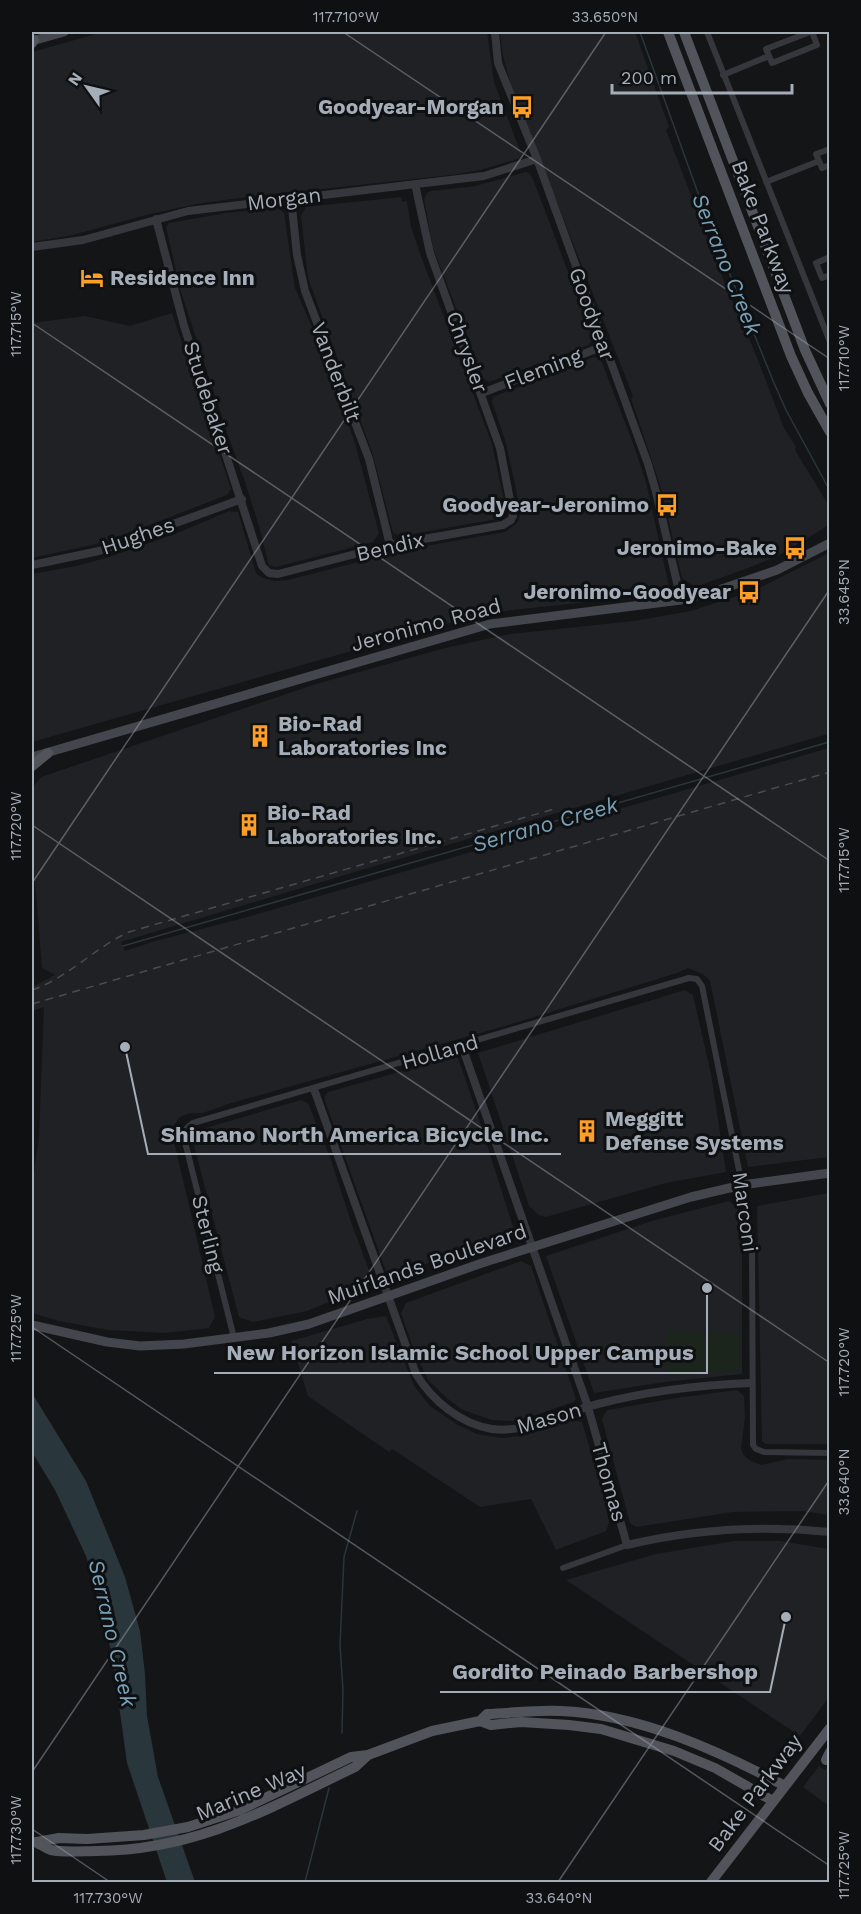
<svg xmlns="http://www.w3.org/2000/svg" width="861" height="1914" font-family="'Work Sans',sans-serif">
	<rect width="100%" height="100%" fill="#141517"/>
	<path fill="#202124" d="M 103,32 L 487,32 L 494,82 L 522,156 L 518,159 L 480,170 L 452,175 L 247,197 L 196,204 L 150,214 L 73,235 L 32,242 L 32,52 Z
		M 500,32 L 635,32 L 669,127 L 666,130 L 727,289 L 754,350 L 784,428 L 796,447 L 795,450 L 829,506 L 829,525 L 779,555 L 751,567 L 695,587 L 682,578 L 661,488 L 631,398 L 633,396 L 511,85 L 503,56 Z
		M 526,172 L 530,174 L 533,179 L 593,338 L 589,345 L 489,382 L 483,378 L 433,248 L 424,199 L 427,193 L 431,191 L 475,186 Z
		M 401,197 L 402,202 L 407,201 L 411,227 L 422,259 L 492,444 L 506,510 L 502,518 L 401,536 L 393,533 L 373,455 L 308,278 L 301,216 L 306,207 Z
		M 278,208 L 284,213 L 295,288 L 321,348 L 355,443 L 379,533 L 373,542 L 276,567 L 269,565 L 268,562 L 259,526 L 245,482 L 228,435 L 180,289 L 166,227 L 169,223 L 226,213 Z
		M 172,313 L 231,489 L 227,495 L 105,542 L 32,558 L 32,323 L 85,316 L 130,326 Z
		M 594,357 L 601,360 L 633,443 L 646,482 L 669,586 L 663,594 L 495,612 L 471,617 L 32,742 L 32,574 L 76,566 L 109,557 L 180,532 L 229,511 L 238,512 L 256,573 L 262,578 L 275,581 L 288,580 L 409,549 L 505,532 L 517,523 L 521,513 L 506,443 L 492,402 L 493,397 Z
		M 829,553 L 829,739 L 828,734 L 358,871 L 121,942 L 125,951 L 155,941 L 244,918 L 829,748 L 829,1157 L 748,1167 L 710,981 L 703,974 L 688,968 L 677,973 L 505,1026 L 228,1104 L 203,1113 L 190,1113 L 180,1117 L 175,1124 L 173,1137 L 215,1317 L 209,1328 L 165,1333 L 108,1330 L 59,1321 L 32,1313 L 32,1187 L 39,1136 L 44,1007 L 32,1011 L 32,987 L 55,975 L 42,968 L 33,857 L 34,786 L 41,777 L 316,684 L 445,648 L 510,634 L 634,621 L 691,611 L 755,590 Z
		M 685,990 L 693,995 L 711,1074 L 726,1172 L 666,1183 L 546,1217 L 539,1215 L 529,1206 L 478,1053 Z
		M 453,1057 L 458,1058 L 475,1107 L 515,1233 L 388,1277 L 325,1101 L 325,1096 L 328,1092 Z
		M 301,1100 L 308,1103 L 330,1157 L 351,1222 L 372,1278 L 370,1285 L 307,1311 L 253,1322 L 239,1317 L 192,1138 L 195,1131 Z
		M 829,1193 L 829,1444 L 766,1444 L 762,1441 L 757,1206 Z
		M 729,1201 L 738,1209 L 742,1241 L 742,1374 L 665,1382 L 594,1393 L 546,1256 L 655,1220 Z
		M 521,1261 L 531,1266 L 576,1399 L 573,1402 L 527,1418 L 512,1421 L 492,1420 L 463,1410 L 448,1399 L 428,1380 L 415,1353 L 401,1313 L 406,1303 Z
		M 386,1316 L 414,1386 L 430,1406 L 458,1425 L 477,1434 L 502,1438 L 521,1436 L 573,1420 L 582,1422 L 604,1497 L 609,1523 L 606,1531 L 556,1550 L 531,1499 L 480,1507 L 392,1449 L 389,1452 L 308,1396 L 291,1341 L 367,1319 Z
		M 737,1390 L 744,1396 L 745,1417 L 741,1449 L 743,1454 L 749,1460 L 761,1465 L 788,1459 L 829,1460 L 829,1515 L 802,1511 L 733,1512 L 636,1527 L 630,1523 L 602,1419 L 605,1413 L 608,1410 L 676,1398 Z
		M 734,1541 L 780,1541 L 829,1549 L 829,1697 L 800,1736 L 566,1580 L 656,1554 Z
		M 829,1763 L 829,1806 L 803,1787 L 819,1766 L 825,1770 Z"/>
	<path fill="#1c251c" d="M 667,1332 L 739,1333 L 740,1370 L 668,1376 Z"/>
	<path fill="#29363c" d="M 32,1393 L 86,1481 L 125,1577 L 140,1631 L 145,1674 L 147,1716 L 158,1777 L 195,1882 L 167,1882 L 127,1763 L 112,1655 L 96,1588 L 86,1556 L 55,1490 L 32,1452 Z"/>
	<g fill="none" stroke-linecap="round" stroke-linejoin="round">
		<path stroke="#29363c" stroke-width="1.5" d="M 640,32 L 707,218 L 774,383 L 786,410 L 830,491
			M 123,946 L 829,742
			M 342,1733 L 343,1690 L 340,1645 L 344,1557 L 357,1511
			M 305,1882 L 329,1788"/>
		<path stroke="#35373c" stroke-width="6" d="M 707,32 L 830,342
			M 810,32 L 766,49 L 772,63 L 817,45 L 812,32
			M 723,75 L 769,56
			M 830,149 L 816,154 L 822,168 L 830,165
			M 766,182 L 819,161
			M 830,257 L 816,263 L 822,278 L 830,275
			M 234,1338 L 184,1138 C 184,1130 187,1127 193,1123 L 689,978 L 697,979 L 702,986 L 742,1185 L 752,1245 L 753,1445 L 756,1449 L 764,1452 L 830,1453
			M 563,1568 L 627,1545"/>
		<path stroke="#35373c" stroke-width="8" d="M 495,32 L 498,63 L 537,159 L 648,464 L 656,492 L 681,600
			M 291,198 L 297,255 L 305,291 L 369,459 L 390,545
			M 156,219 L 184,326 L 262,566 L 269,573 L 278,574 L 390,545 L 503,525 L 511,520 L 513,516 L 500,448 L 430,253 L 415,184
			M 32,247 L 83,240 L 188,211 L 484,176 L 537,159
			M 482,393 L 604,346
			M 32,565 L 99,551 L 242,499
			M 462,1046 L 588,1407 L 627,1545 C 694,1529 761,1525 830,1532
			M 314,1089 L 416,1374 C 432,1400 460,1424 492,1429 C 525,1434 565,1412 598,1404 C 648,1391 699,1385 751,1383"/>
		<path stroke="#43464c" stroke-width="9" d="M 32,41 L 64,32
			M 32,757 L 490,624 L 681,600 L 713,592 L 777,570 L 830,543
			M 32,1325 L 107,1342 L 140,1346 L 184,1344 L 269,1333 L 309,1324 L 482,1263 L 691,1197 L 742,1185 L 830,1173"/>
		<path stroke="#51545b" stroke-width="10" d="M 668,32 L 791,356 L 808,393 L 830,432
			M 684,32 L 805,350 L 830,404
			M 32,43 L 34,40
			M 32,766 L 48,753
			M 480,1721 L 487,1714 C 511,1713 536,1710 560,1711 C 638,1714 717,1750 785,1786
			M 826,1760 L 830,1752
			M 35,1842 C 40,1844 46,1848 51,1850 C 65,1853 83,1851 97,1851 C 197,1850 268,1809 355,1767 L 368,1755
			M 37,1842 L 59,1838 L 87,1839 L 144,1835 L 188,1827 L 240,1810 L 351,1757 L 368,1755 L 432,1731 L 480,1721 L 491,1725 L 521,1722 L 569,1725 L 601,1729 L 674,1751 L 715,1768 L 773,1801
			M 711,1882 L 830,1728"/>
		<path stroke="#484b51" stroke-width="1.5" stroke-dasharray="8 6" stroke-linecap="butt" d="M 32,990 C 68,978 94,948 129,932 L 554,809
			M 32,1004 L 830,772"/>
	</g>
	<path fill="none" stroke="#a5adb8" stroke-width="1.5" stroke-opacity="0.45" d="M 343,32 L 830,359M 32,323 L 830,861M 32,825 L 830,1363M 32,883 L 606,32M 32,1327 L 830,1866M 32,1772 L 830,589M 32,1829 L 110,1882M 558,1882 L 830,1479"/>
	<defs>
		<g id="bus-bare" transform="scale(1.8)"><path d="M-5-6H5V4H4V6H2V4H-2V6H-4V4H-5ZM-3.5-4V0h7V-4ZM-3.5 1.2v1.5H-2V1.2ZM2 1.2v1.5H3.5V1.2Z" fill="#ff9e24" stroke="#0f1012" stroke-width="2.5" paint-order="stroke"/></g>
		<g id="hotel-bare" transform="scale(1.8)"><path d="M-6-4.5h1.5V1H6V5H4.5V3h-9V5H-6ZM-4 0a1.8 1.8 0 1 1 3.6 0ZM.5 0V-2.5h3Q6-2.5 6 0Z" fill="#ff9e24" stroke="#0f1012" stroke-width="2.5" paint-order="stroke"/></g>
		<g id="building-bare" transform="scale(1.8)"><path d="M-4-6H4V6H1V3H-1V6H-4ZM-2.5-4.3h1.7v1.8h-1.7ZM.8-4.3h1.7v1.8H.8ZM-2.5-1h1.7V.8h-1.7ZM.8-1h1.7V.8H.8Z" fill="#ff9e24" stroke="#0f1012" stroke-width="2.5" paint-order="stroke"/></g>
	</defs>
	<g fill-rule="evenodd">
		<use href="#bus-bare" x="522" y="107"/>
		<use href="#hotel-bare" x="92" y="278"/>
		<use href="#bus-bare" x="667" y="505"/>
		<use href="#bus-bare" x="795" y="548"/>
		<use href="#bus-bare" x="749" y="592"/>
		<use href="#building-bare" x="260" y="736"/>
		<use href="#building-bare" x="249" y="825"/>
		<use href="#building-bare" x="587" y="1131"/>
	</g>
	<g text-anchor="middle" stroke-width="6" stroke-linejoin="round" paint-order="stroke">
		<g font-size="21" font-weight="bold" fill="#a5adb8" stroke="#0f1012" text-anchor="end">
			<text x="504" y="114">Goodyear-Morgan</text>
			<text x="110" y="285" text-anchor="start">Residence Inn</text>
			<text x="649" y="512">Goodyear-Jeronimo</text>
			<text x="777" y="555">Jeronimo-Bake</text>
			<text x="731" y="599">Jeronimo-Goodyear</text>
			<text x="278" y="731" text-anchor="start">Bio-Rad<tspan x="278" dy="24">Laboratories Inc</tspan></text>
			<text x="267" y="820" text-anchor="start">Bio-Rad<tspan x="267" dy="24">Laboratories Inc.</tspan></text>
			<text x="605" y="1126" text-anchor="start">Meggitt<tspan x="605" dy="24">Defense Systems</tspan></text>
		</g>
		<g font-size="21" fill="#a5adb8" stroke="#0f1012">
			<text transform="translate(284 199) rotate(-7)" y="7">Morgan</text>
			<text transform="translate(763 227) rotate(69)" y="7">Bake Parkway</text>
			<text transform="translate(592 314) rotate(70)" y="7">Goodyear</text>
			<text transform="translate(467 352) rotate(70)" y="7">Chrysler</text>
			<text transform="translate(543 369) rotate(-21)" y="7">Fleming</text>
			<text transform="translate(336 372) rotate(69)" y="7">Vanderbilt</text>
			<text transform="translate(208 398) rotate(72)" y="7">Studebaker</text>
			<text transform="translate(138 536) rotate(-19)" y="7">Hughes</text>
			<text transform="translate(390 547) rotate(-13)" y="7">Bendix</text>
			<text transform="translate(426 625) rotate(-15)" y="7">Jeronimo Road</text>
			<text transform="translate(440 1052) rotate(-16)" y="7">Holland</text>
			<text transform="translate(745 1212) rotate(82)" y="7">Marconi</text>
			<text transform="translate(208 1234) rotate(76)" y="7">Sterling</text>
			<text transform="translate(427 1264) rotate(-19)" y="7">Muirlands Boulevard</text>
			<text transform="translate(549 1418) rotate(-16)" y="7">Mason</text>
			<text transform="translate(609 1482) rotate(74)" y="7">Thomas</text>
			<text transform="translate(251 1792) rotate(-23)" y="7">Marine Way</text>
			<text transform="translate(755 1793) rotate(-53)" y="7">Bake Parkway</text>
		</g>
		<g font-size="22" font-style="italic" fill="#78a0b7" stroke="#0f1012">
			<text transform="translate(727 264) rotate(68)" y="8">Serrano Creek</text>
			<text transform="translate(545 824) rotate(-16)" y="8">Serrano Creek</text>
			<text transform="translate(113 1633) rotate(77)" y="8">Serrano Creek</text>
		</g>
	</g>
	<path fill="none" stroke="#a5adb8" stroke-width="2" d="M125 1047L148 1154H561M707 1288L707 1373H214M786 1617L770 1692H440"/>
	<g fill="#a5adb8" stroke="#0f1012" stroke-width="2">
		<circle cx="125" cy="1047" r="6"/>
		<circle cx="707" cy="1288" r="6"/>
		<circle cx="786" cy="1617" r="6"/>
	</g>
	<g font-size="22" text-anchor="middle" font-weight="bold" fill="#a5adb8" stroke="#0f1012" stroke-width="6" stroke-linejoin="round" paint-order="stroke">
		<text x="355" y="1142">Shimano North America Bicycle Inc.</text>
		<text x="460" y="1360">New Horizon Islamic School Upper Campus</text>
		<text x="605" y="1679">Gordito Peinado Barbershop</text>
	</g>
	<rect width="861" height="1914" fill="none" stroke="#0f1012" stroke-width="66"/>
	<g transform="translate(87 87) rotate(304)" stroke="#0f1012" stroke-width="4.5" paint-order="stroke">
	<path d="M0-4.5L10 22L0 15L-10 22Z" fill="#a5adb8"/>
	<text y="-9" font-size="16" font-weight="bold" text-anchor="middle" fill="#a5adb8">N</text>
	</g>
	<path d="M612 84v9h180v-9" fill="none" stroke="#a5adb8" stroke-width="3"/>
	<text x="621" y="84" font-size="18" fill="#a5adb8" stroke="#0f1012" stroke-width="4.5" paint-order="stroke">200 m</text>
	<rect x="33" y="33" width="795" height="1848" fill="none" stroke="#a5adb8" stroke-width="2"/>
	<g font-size="15" text-anchor="middle" fill="#a5adb8">
		<text x="346" y="22">117.710°W</text>
		<text x="605" y="22">33.650°N</text>
		<text transform="translate(16 324) rotate(-90)" y="5">117.715°W</text>
		<text transform="translate(844 358) rotate(-90)" y="5">117.710°W</text>
		<text transform="translate(844 592) rotate(-90)" y="5">33.645°N</text>
		<text transform="translate(16 826) rotate(-90)" y="5">117.720°W</text>
		<text transform="translate(844 860) rotate(-90)" y="5">117.715°W</text>
		<text transform="translate(16 1328) rotate(-90)" y="5">117.725°W</text>
		<text transform="translate(844 1362) rotate(-90)" y="5">117.720°W</text>
		<text transform="translate(844 1482) rotate(-90)" y="5">33.640°N</text>
		<text transform="translate(16 1830) rotate(-90)" y="5">117.730°W</text>
		<text transform="translate(844 1865) rotate(-90)" y="5">117.725°W</text>
		<text x="108" y="1903">117.730°W</text>
		<text x="559" y="1903">33.640°N</text>
	</g>
</svg>
